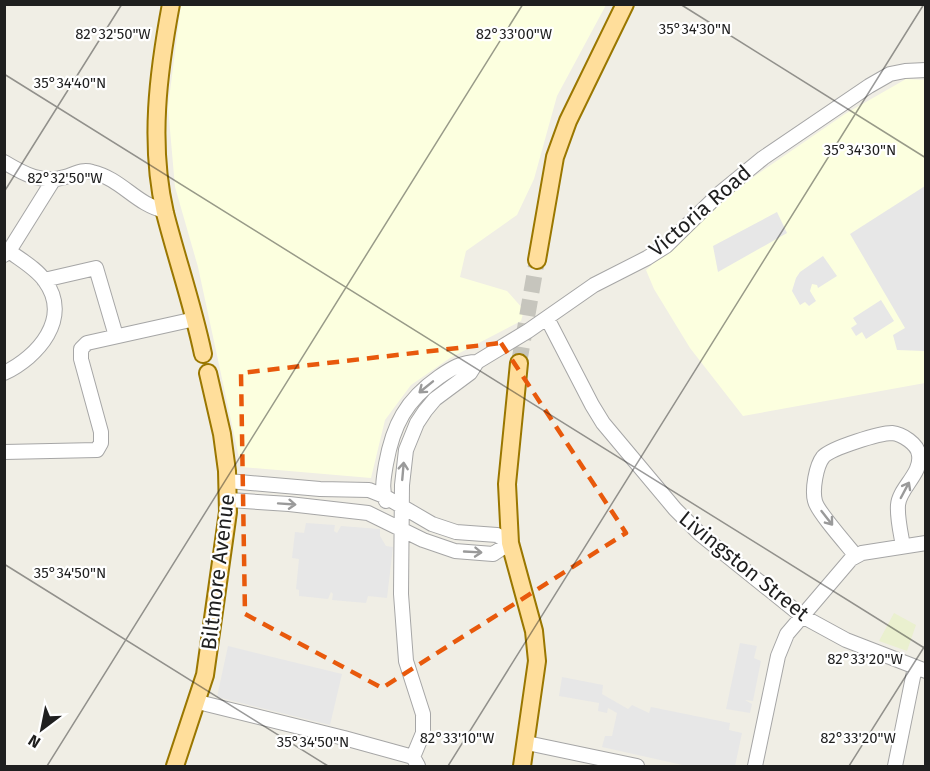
<svg xmlns="http://www.w3.org/2000/svg" width="930" height="771" font-family="'Fira Sans',sans-serif">
	<rect width="100%" height="100%" fill="#f0eee5"/>
	<path fill="#fcffdf" d="M 181,5 L 606,5 L 557,96 L 534,179 L 517,215 L 466,251 L 460,277 L 507,291 L 524,310 L 521,321 L 450,358 L 411,385 L 385,420 L 371,478 L 241,467 L 198,267 L 175,187 L 168,107 Z
		M 906,79 L 925,80 L 925,383 L 743,416 L 690,348 L 654,289 L 646,270 L 733,191 L 845,114 Z"/>
	<path fill="#eaf0cf" d="M 894,613 L 916,625 L 907,651 L 879,641 Z"/>
	<path fill="#e7e7e7" d="M 925,186 L 925,351 L 897,350 L 893,335 L 905,328 L 850,234 Z
		M 777,212 L 787,233 L 718,272 L 713,246 Z
		M 823,256 L 837,276 L 818,288 L 817,285 L 812,284 L 810,291 L 816,301 L 809,306 L 805,302 L 800,305 L 792,291 L 796,278 L 800,272 Z
		M 881,300 L 894,321 L 866,339 L 862,332 L 856,336 L 851,328 L 857,324 L 853,318 Z
		M 306,523 L 335,525 L 334,531 L 337,533 L 341,526 L 380,529 L 380,536 L 386,546 L 393,547 L 387,598 L 368,596 L 366,603 L 332,600 L 333,594 L 331,592 L 328,599 L 299,596 L 299,590 L 296,589 L 299,559 L 292,558 L 295,532 L 304,533 Z
		M 740,643 L 757,646 L 754,658 L 761,661 L 753,701 L 745,700 L 752,704 L 750,713 L 726,709 Z
		M 228,646 L 342,674 L 330,725 L 217,697 Z
		M 562,677 L 603,685 L 602,694 L 628,709 L 632,705 L 649,713 L 651,707 L 730,723 L 729,730 L 742,733 L 735,766 L 717,765 L 717,766 L 687,766 L 602,747 L 605,736 L 612,736 L 617,713 L 608,708 L 607,713 L 598,711 L 599,703 L 559,696 Z"/>
	<g fill="none" stroke-linecap="round" stroke-linejoin="round">
		<path stroke="#c6c5bd" stroke-width="16" stroke-dasharray="16 8" stroke-linecap="butt" d="M 519,363 L 537,260"/>
		<g stroke="#a6a6a6" stroke-width="16">
			<path id="minor" d="M 4,162 C 24,174 42,184 65,177 C 75,174 82,169 92,172 C 122,179 135,204 165,211
				M 4,255 L 9,251 L 54,179
				M 44,280 L 96,268 L 116,336
				M 547,318 L 592,405 L 603,423 L 675,509 L 700,534 L 802,616 L 846,640 L 926,671
				M 4,373 C 38,357 72,318 45,281 C 37,269 21,260 9,251
				M 4,452 L 97,450 L 101,443 L 101,432 L 81,359 L 81,349 L 87,343 L 195,319
				M 228,481 L 320,489 L 369,490 L 384,496 L 432,524 L 456,532 L 497,535 L 510,543 L 493,554 L 455,551 L 423,540 L 368,513 L 289,504 L 229,500
				M 386,501 C 381,490 384,476 386,464 C 393,425 406,400 439,377 C 452,368 462,362 477,362
				M 856,556 C 848,546 817,511 815,501 C 812,490 816,466 823,457 C 831,448 880,433 892,433 C 902,434 918,444 919,455 C 922,474 899,488 898,505 C 897,518 901,534 903,546
				M 198,702 L 344,738 L 413,757
				M 527,743 L 637,766
				M 418,766 L 413,757 L 423,733 L 423,714 L 406,661 L 401,594 L 402,485 L 406,450 L 417,423 L 425,411 L 435,399 L 470,373 L 477,362 L 528,331 L 594,285 L 647,258 L 666,246 L 719,194 L 763,158 L 869,86 L 890,74 L 905,71 L 926,70
				M 755,766 L 778,656 L 787,634 L 851,559 L 862,553 L 926,543
				M 895,766 L 915,667"/>
		</g>
		<g stroke="#9a7700" stroke-width="20">
			<path id="major" d="M 171,4 C 158,73 149,144 165,213 C 177,260 193,306 203,354
				M 537,260 L 555,157 L 568,121 L 625,4
				M 519,363 L 507,484 L 510,543 L 534,631 L 537,661 L 522,766
				M 175,766 L 205,675 L 228,512 L 227,471 L 222,434 L 208,373"/>
		</g>
		<use href="#minor" stroke="#fff" stroke-width="14"/>
		<use href="#major" stroke="#ffde9b" stroke-width="16"/>
	</g>
	<defs><path id="oneway-shaft" d="M-6 0H5M1.5-3L5.5 0L1.5 3" fill="none" stroke-width="1.6" stroke-linecap="round" stroke-linejoin="round" transform="scale(1.5)"/></defs>
	<g stroke="#9a9a9a">
		<use href="#oneway-shaft" transform="translate(426 387) rotate(141)"/>
		<use href="#oneway-shaft" transform="translate(403 471) rotate(-85)"/>
		<use href="#oneway-shaft" transform="translate(905 490) rotate(-62)"/>
		<use href="#oneway-shaft" transform="translate(287 504) rotate(4)"/>
		<use href="#oneway-shaft" transform="translate(827 518) rotate(52)"/>
		<use href="#oneway-shaft" transform="translate(473 552) rotate(3)"/>
	</g>
	<path fill="none" stroke="#e8590c" stroke-width="4.5" stroke-dasharray="12 8" stroke-linejoin="round" d="M 501,343 L 626,533 L 382,688 L 245,614 L 241,373 Z"/>
	<path fill="none" stroke="#1f1f1f" stroke-width="1.5" stroke-opacity="0.45" d="M 680,4 L 926,158M 4,74 L 926,649M 4,192 L 122,4M 4,564 L 328,766M 47,766 L 523,4M 448,766 L 924,4M 849,766 L 926,644"/>
	<g text-anchor="middle" stroke-width="4.5" stroke-linejoin="round" paint-order="stroke">
		<g font-size="21" fill="#1f1f1f" stroke="#fff">
			<text transform="translate(700 211) rotate(-41)" y="7">Victoria Road</text>
			<text transform="translate(744 566) rotate(39)" y="7">Livingston Street</text>
			<text transform="translate(218 572) rotate(-83)" y="7">Biltmore Avenue</text>
		</g>
	</g>
	<g font-size="15" text-anchor="middle" fill="#1f1f1f" stroke="#fff" stroke-width="4.5" stroke-linejoin="round" paint-order="stroke">
		<text x="695" y="34">35°34'30"N</text>
		<text x="113" y="39">82°32'50"W</text>
		<text x="514" y="39">82°33'00"W</text>
		<text x="70" y="88">35°34'40"N</text>
		<text x="860" y="155">35°34'30"N</text>
		<text x="65" y="183">82°32'50"W</text>
		<text x="70" y="578">35°34'50"N</text>
		<text x="865" y="664">82°33'20"W</text>
		<text x="457" y="743">82°33'10"W</text>
		<text x="858" y="743">82°33'20"W</text>
		<text x="313" y="747">35°34'50"N</text>
	</g>
	<rect width="930" height="771" fill="none" stroke="#1f1f1f" stroke-width="12"/>
	<g transform="translate(42 729) rotate(212)" stroke="#ffffff" stroke-width="4.5" paint-order="stroke">
	<path d="M0-4.5L10 22L0 15L-10 22Z" fill="#1f1f1f"/>
	<text y="-9" font-size="16" font-weight="bold" text-anchor="middle" fill="#1f1f1f">N</text>
	</g>
</svg>
